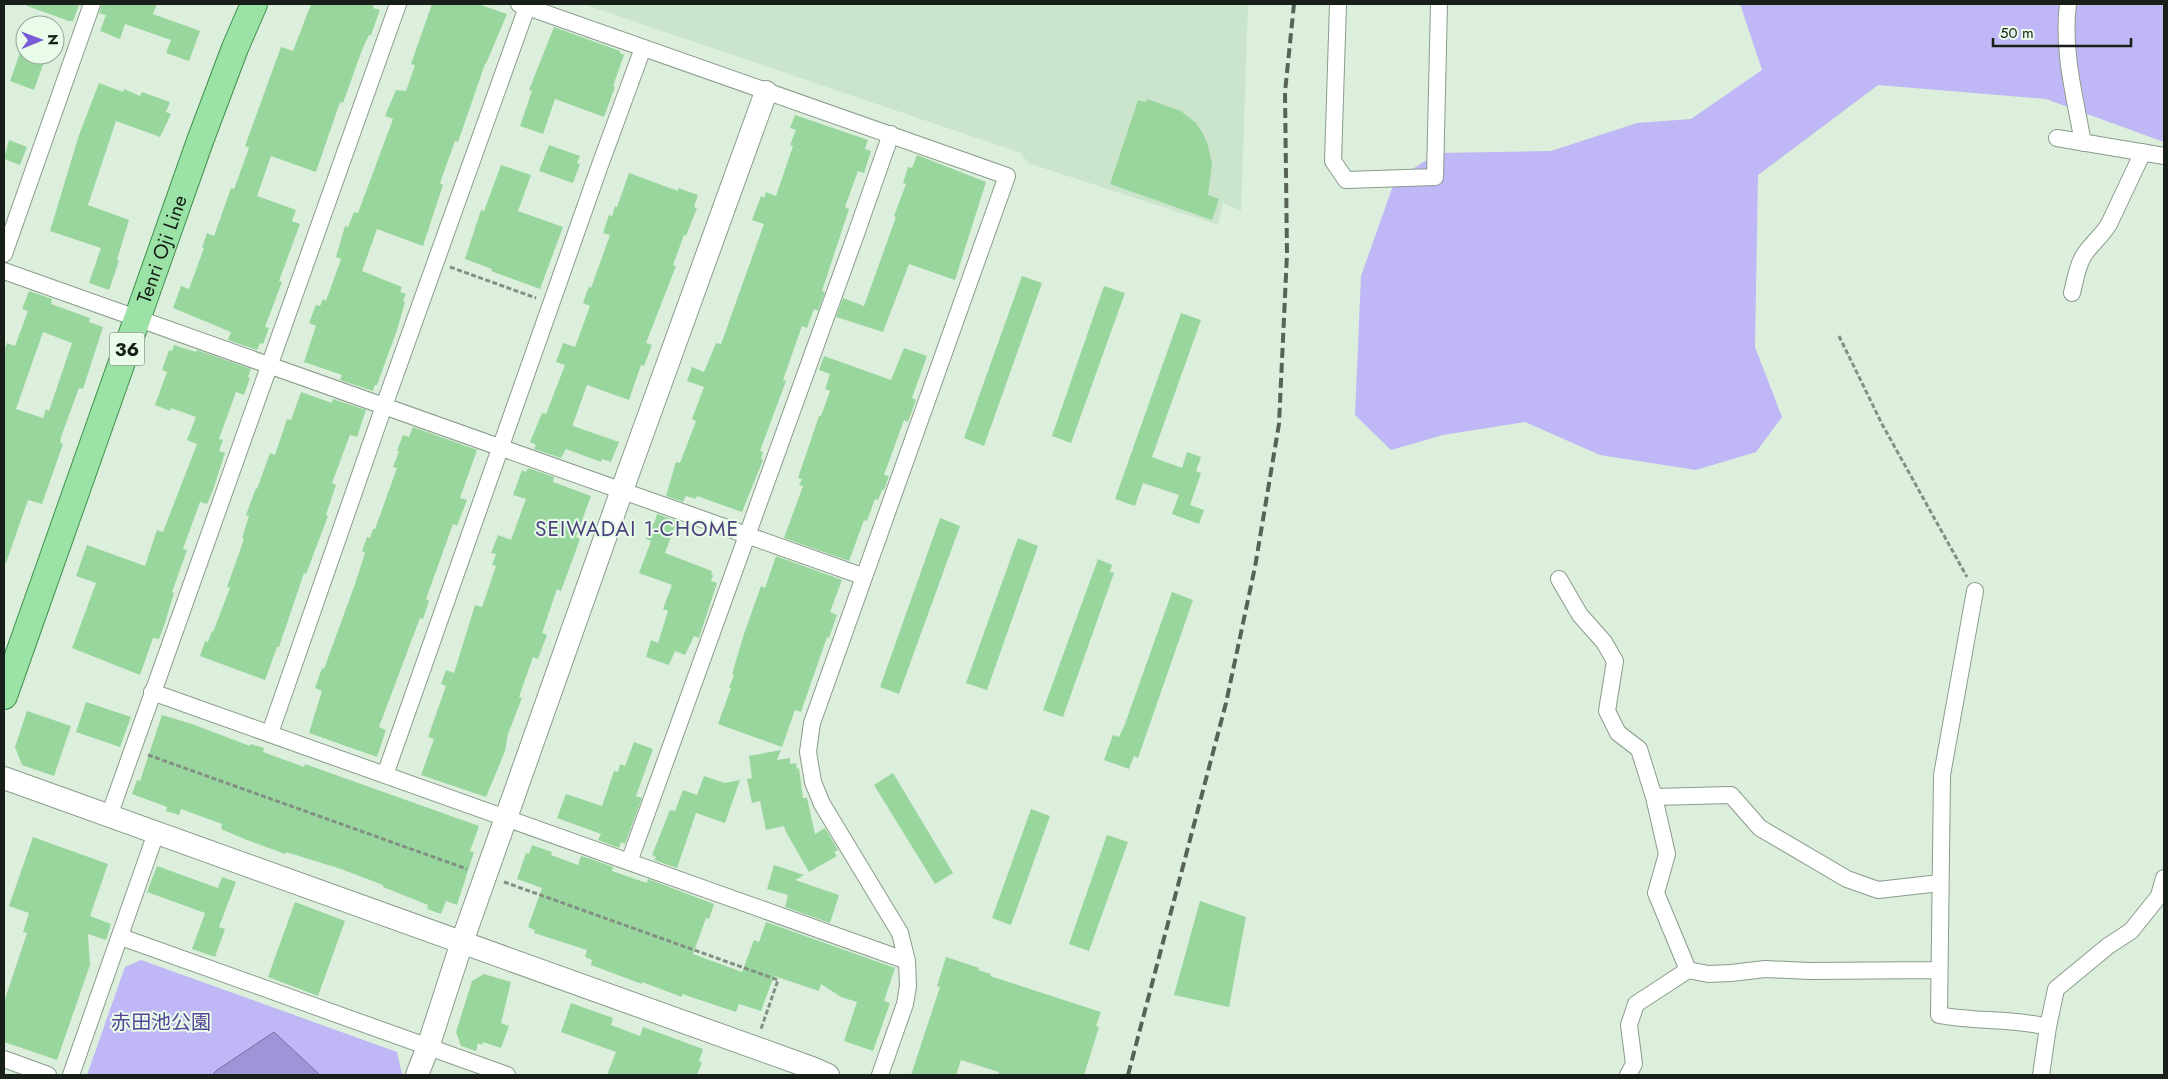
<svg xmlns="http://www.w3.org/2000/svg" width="2168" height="1079" font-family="Jost,'Noto Sans JP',sans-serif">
	<rect width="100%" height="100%" fill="#dbefdc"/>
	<path fill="#cbe4cc" d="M 583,4 L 1248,4 L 1241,211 L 1223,203 L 1218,225 L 1028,163 L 1021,153 Z"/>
	<path fill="#bfb7f6" d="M 1740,4 L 2164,4 L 2164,142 L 2046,99 L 1878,85 L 1758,175 L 1755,347 L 1782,417 L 1756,452 L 1696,470 L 1600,455 L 1525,422 L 1443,435 L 1391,450 L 1355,415 L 1361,276 L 1395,180 L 1438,153 L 1551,151 L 1637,123 L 1691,119 L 1762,70 Z
		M 141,960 L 397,1052 L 402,1074 L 87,1075 L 125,967 Z"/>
	<path fill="#9e94d8" stroke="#76719e" d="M 274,1032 L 320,1075 L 212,1075 L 217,1070 Z"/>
	<path fill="#99d69e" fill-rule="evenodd" d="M 27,4 L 81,4 L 81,6 L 79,5 L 73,21 L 69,21 L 27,6 Z
		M 102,4 L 157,4 L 153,14 L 200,31 L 189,61 L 166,53 L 171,40 L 125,24 L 120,39 L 100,31 L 106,15 L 99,13 Z
		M 311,4 L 374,4 L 373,8 L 380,10 L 371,35 L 369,35 L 362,50 L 343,103 L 340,102 L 316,172 L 271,156 L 257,196 L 296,210 L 292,221 L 300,224 L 279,281 L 282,282 L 265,327 L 269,328 L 263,344 L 260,343 L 257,350 L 228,340 L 231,332 L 173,308 L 181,286 L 189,289 L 204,248 L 202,248 L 207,233 L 214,236 L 231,188 L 234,189 L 249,148 L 245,146 L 281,47 L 293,51 Z
		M 432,4 L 478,4 L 507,14 L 486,64 L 485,64 L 458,142 L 455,141 L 440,183 L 443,185 L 423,246 L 377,229 L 362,271 L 402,287 L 400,292 L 406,294 L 403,301 L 405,302 L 397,330 L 377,385 L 375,385 L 373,391 L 340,380 L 342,375 L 304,362 L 316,326 L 309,323 L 316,305 L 320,306 L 323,299 L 326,301 L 341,259 L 336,257 L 345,226 L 348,227 L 354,212 L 358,213 L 393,119 L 385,116 L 396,90 L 406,91 L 415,65 L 411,64 Z
		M 554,27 L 620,51 L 620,53 L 624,55 L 613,86 L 615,87 L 604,117 L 555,99 L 543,134 L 520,126 L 532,91 L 529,90 Z
		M 21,50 L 25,52 L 25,55 L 34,55 L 45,59 L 34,90 L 10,81 Z
		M 99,83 L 123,92 L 124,89 L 140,96 L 142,92 L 170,102 L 166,112 L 171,114 L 160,137 L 116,121 L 88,205 L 129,220 L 117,260 L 119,261 L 109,290 L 89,283 L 101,248 L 50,231 L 79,135 Z
		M 1147,99 L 1181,111 L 1196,123 L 1202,132 L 1207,142 L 1212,163 L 1208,195 L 1219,199 L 1212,220 L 1110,184 L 1138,100 L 1146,102 Z
		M 795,115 L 868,140 L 865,149 L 871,151 L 864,173 L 858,171 L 845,207 L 849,209 L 822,291 L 825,292 L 818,311 L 814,309 L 807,328 L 802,326 L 783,380 L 786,381 L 760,451 L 763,452 L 761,459 L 763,460 L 742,512 L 697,496 L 696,499 L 686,496 L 683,502 L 666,496 L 676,462 L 680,463 L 696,421 L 692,419 L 704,387 L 687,381 L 692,367 L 704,372 L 716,343 L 721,344 L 764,224 L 752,220 L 761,196 L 764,198 L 766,192 L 776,196 L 793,146 L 790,145 L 796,130 L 790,128 Z
		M 9,140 L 27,147 L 20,165 L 4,159 Z
		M 549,145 L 580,156 L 577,163 L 580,164 L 573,183 L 539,171 Z
		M 917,155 L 986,182 L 955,280 L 909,264 L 883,332 L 836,317 L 843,298 L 864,306 L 896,217 L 894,216 L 906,184 L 903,183 L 908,167 L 912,168 Z
		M 501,165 L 531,175 L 518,211 L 563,227 L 540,289 L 491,271 L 492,269 L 465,259 L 481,210 L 484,211 Z
		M 629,173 L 678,191 L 678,188 L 698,195 L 694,207 L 697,208 L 686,236 L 684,235 L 673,265 L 676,266 L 646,343 L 652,345 L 644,366 L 641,365 L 629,400 L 587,385 L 573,424 L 573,426 L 619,442 L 611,462 L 602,459 L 601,462 L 566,449 L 561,458 L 534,449 L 536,445 L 530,442 L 542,413 L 546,414 L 565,365 L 556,362 L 563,343 L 575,347 L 590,306 L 583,303 L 589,286 L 591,288 L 610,235 L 603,233 L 609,215 L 612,216 L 615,206 L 617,207 Z
		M 1022,276 L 1042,283 L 984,446 L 964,438 Z
		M 1104,286 L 1125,293 L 1071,443 L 1052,436 Z
		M 29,291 L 52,299 L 51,304 L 90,318 L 89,322 L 103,327 L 83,389 L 79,388 L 61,437 L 60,442 L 63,444 L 42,504 L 28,500 L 6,563 L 4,562 L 4,351 L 7,343 L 15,346 L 28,311 L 22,309 ZM 43,332 L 72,343 L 49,411 L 46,409 L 43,418 L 16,409 Z
		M 1181,313 L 1201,320 L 1152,457 L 1182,468 L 1187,452 L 1201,457 L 1196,471 L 1201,473 L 1190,505 L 1204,510 L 1199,524 L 1172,514 L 1179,495 L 1143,483 L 1135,506 L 1115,499 Z
		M 174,345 L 196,352 L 197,350 L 251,369 L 248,377 L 250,378 L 244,395 L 236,392 L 219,439 L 223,440 L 219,451 L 225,453 L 213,490 L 207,504 L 200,502 L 183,549 L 187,550 L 172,592 L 174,593 L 164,626 L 159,639 L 153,638 L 140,675 L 72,648 L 96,583 L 76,576 L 87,545 L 145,566 L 157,530 L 163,532 L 197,444 L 187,440 L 196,417 L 171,408 L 170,411 L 155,405 L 167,372 L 162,370 L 169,350 L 172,351 Z
		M 904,348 L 927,356 L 912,398 L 916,400 L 908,422 L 904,420 L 884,475 L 889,476 L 884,490 L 882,490 L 878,500 L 875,499 L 867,521 L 864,520 L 849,561 L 784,538 L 803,486 L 799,485 L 802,479 L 798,478 L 819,416 L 821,416 L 830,391 L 825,389 L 830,374 L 819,370 L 824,356 L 891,380 Z
		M 301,392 L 332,403 L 333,399 L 366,410 L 357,437 L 350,435 L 332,483 L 336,485 L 326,515 L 328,516 L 306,574 L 304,573 L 279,647 L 277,647 L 265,680 L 200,656 L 205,641 L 208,642 L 212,631 L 213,632 L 230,588 L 227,587 L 244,539 L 242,538 L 249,516 L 246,515 L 256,488 L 257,489 L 270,453 L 275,455 L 287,419 L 291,420 Z
		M 413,427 L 477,450 L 460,498 L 467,500 L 457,526 L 453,524 L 426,599 L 429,601 L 423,619 L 420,618 L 379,727 L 386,730 L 377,757 L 309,733 L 322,691 L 315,688 L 322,668 L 324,669 L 355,584 L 365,553 L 362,551 L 367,537 L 370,538 L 373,529 L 375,529 L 397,468 L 393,467 L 399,451 L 397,451 L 403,435 L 409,437 Z
		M 528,468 L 554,477 L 553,482 L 591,496 L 576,537 L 580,539 L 561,591 L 557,589 L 542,633 L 547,635 L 538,659 L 533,657 L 519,697 L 522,698 L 508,734 L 505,751 L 486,797 L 421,775 L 434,739 L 428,737 L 446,686 L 441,684 L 446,670 L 454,673 L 475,605 L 482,607 L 496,566 L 492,565 L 496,554 L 491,553 L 498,535 L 511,540 L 526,499 L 513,495 L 522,470 L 526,472 Z
		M 657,514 L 677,521 L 665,553 L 712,571 L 711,574 L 713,575 L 711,581 L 717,583 L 699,638 L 694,636 L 685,655 L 675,651 L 669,665 L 646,657 L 651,640 L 658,643 L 668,611 L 663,609 L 672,585 L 639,573 L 651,541 L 646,539 L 652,523 L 654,524 Z
		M 940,518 L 960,526 L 899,694 L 880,687 Z
		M 1018,538 L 1038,546 L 987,690 L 966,683 Z
		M 776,556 L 842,580 L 830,612 L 837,615 L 829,638 L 827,637 L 801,712 L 795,710 L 782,747 L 718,724 L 731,688 L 729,688 L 734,675 L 732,674 L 744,634 L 761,586 L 765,588 Z
		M 1098,559 L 1112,565 L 1110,572 L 1114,573 L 1063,717 L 1043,710 Z
		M 1172,592 L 1193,600 L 1138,758 L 1134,756 L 1129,769 L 1104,760 L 1113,735 L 1119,737 L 1125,724 Z
		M 86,702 L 131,717 L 120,747 L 76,732 Z
		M 27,711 L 71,726 L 54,776 L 22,765 L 15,747 Z
		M 162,715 L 192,724 L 250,746 L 251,744 L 264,748 L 263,752 L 304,767 L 305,764 L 479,826 L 470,851 L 474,852 L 457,905 L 446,901 L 441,914 L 427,909 L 428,905 L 383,887 L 383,885 L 341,869 L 286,852 L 285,854 L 247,840 L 221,829 L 222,824 L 181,809 L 179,815 L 166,811 L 167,807 L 132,794 L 137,780 L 140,781 Z
		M 634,742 L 653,749 L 636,796 L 642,798 L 625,844 L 621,842 L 619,848 L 598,840 L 601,834 L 557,818 L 566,794 L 602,806 L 614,771 L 618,772 L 620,764 L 625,766 Z
		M 781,750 L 777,760 L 790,758 L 790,764 L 796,763 L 797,769 L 799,768 L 803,798 L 807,798 L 815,834 L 825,828 L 838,850 L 834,852 L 837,856 L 809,872 L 786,832 L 784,826 L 766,830 L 760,801 L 752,803 L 747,779 L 752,778 L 749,756 Z
		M 893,773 L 953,873 L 935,884 L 874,785 Z
		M 704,776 L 725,783 L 740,780 L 725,823 L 696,813 L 677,868 L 654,860 L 656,857 L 652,855 L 670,810 L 675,811 L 683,790 L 697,795 Z
		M 1031,809 L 1050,816 L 1011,925 L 992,918 Z
		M 1107,835 L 1128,842 L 1089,951 L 1069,944 Z
		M 33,837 L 108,864 L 90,916 L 111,924 L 106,940 L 88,934 L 90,965 L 57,1060 L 4,1042 L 4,1002 L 27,933 L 23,932 L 29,913 L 9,906 Z
		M 532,845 L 552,852 L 551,855 L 578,865 L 581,856 L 591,859 L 613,867 L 612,871 L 647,883 L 648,879 L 714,904 L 709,919 L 706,918 L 693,954 L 742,972 L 754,940 L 759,942 L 766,922 L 895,968 L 884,1001 L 890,1003 L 873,1051 L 844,1041 L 857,1002 L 841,997 L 821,984 L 819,991 L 774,976 L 761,1011 L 739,1004 L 736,1012 L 682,994 L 682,997 L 642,982 L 642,984 L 591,965 L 592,960 L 585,957 L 587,950 L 534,933 L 535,930 L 528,927 L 542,888 L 517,879 L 526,853 L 529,854 Z
		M 774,865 L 804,875 L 795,880 L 839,895 L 830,923 L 785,907 L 788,895 L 767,889 Z
		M 157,866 L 218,888 L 222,877 L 236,882 L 219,927 L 225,929 L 215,957 L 192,949 L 205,913 L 147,892 Z
		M 1200,901 L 1246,917 L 1229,1007 L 1174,995 Z
		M 295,902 L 345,921 L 318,996 L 268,977 Z
		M 946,957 L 979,968 L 978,970 L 991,974 L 990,976 L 1101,1012 L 1096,1026 L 1099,1027 L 1084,1075 L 998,1075 L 999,1072 L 961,1060 L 956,1075 L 911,1075 L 940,987 L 937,986 Z
		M 484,974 L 511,982 L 501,1023 L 509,1026 L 501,1048 L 483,1042 L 482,1045 L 478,1043 L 476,1051 L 461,1046 L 456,1032 L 472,981 Z
		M 571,1003 L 613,1018 L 611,1025 L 640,1036 L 643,1027 L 703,1049 L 699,1061 L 702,1062 L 697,1075 L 607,1075 L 616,1052 L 561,1032 Z"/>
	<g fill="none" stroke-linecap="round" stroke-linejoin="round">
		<g stroke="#8a9c8b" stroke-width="18">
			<path id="street" d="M 519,4 L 1007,176 L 812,723 L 808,752 L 813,782 L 822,804 L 900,933 L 907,961 L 908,986 L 905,1004 L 880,1075
				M 1338,4 L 1333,161 L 1346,180 L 1435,177 L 1439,4
				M 2068,4 C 2062,51 2075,97 2083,143
				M 2057,138 L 2164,156
				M 4,254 L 92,4
				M 4,271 L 862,576
				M 2072,293 C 2075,281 2077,266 2084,255 C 2091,244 2102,236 2109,224 L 2143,152
				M 1559,579 L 1580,615 L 1604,642 L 1615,661 L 1607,711 L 1618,733 L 1639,749 L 1654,797 L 1667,854 L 1656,893 L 1688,970 L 1636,1004 L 1629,1025 L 1634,1064 L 1628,1075
				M 1975,591 L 1942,775 L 1939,1015 C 1975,1022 2012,1018 2048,1027
				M 152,692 L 907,961
				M 270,733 L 384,406 L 527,7
				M 385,775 L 600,165 L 643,48
				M 1654,797 L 1731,795 L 1760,828 L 1847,879 L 1878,890 L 1940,883
				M 109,816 L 398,4
				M 629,862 L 856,234 L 891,134
				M 121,937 L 507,1075
				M 1688,970 L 1708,974 L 1731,973 L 1765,969 L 1810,971 L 1939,970
				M 4,1059 L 48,1075
				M 71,1075 L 156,833
				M 2041,1075 L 2048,1027 L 2056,989 L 2108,946 L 2131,931 L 2159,896 L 2164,878"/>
		</g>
		<g stroke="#8a9c8b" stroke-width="24">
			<path id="secondary" d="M 4,778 L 812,1068 L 828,1075
				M 417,1075 L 428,1047 L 462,942 L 622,490 L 766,92"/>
		</g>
		<g stroke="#41914d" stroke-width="28">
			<g id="primary">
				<path id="s1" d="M 4,696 L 200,141 L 235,48 L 254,4"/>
			</g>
		</g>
		<path stroke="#829083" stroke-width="3" stroke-dasharray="5 2.5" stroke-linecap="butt" d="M 450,267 L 536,298
			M 1839,336 L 1882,424 L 1967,577
			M 148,755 L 467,869
			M 504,882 L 778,980 L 761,1029"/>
		<use href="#street" stroke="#fff" stroke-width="16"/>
		<use href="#secondary" stroke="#fff" stroke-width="22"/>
		<use href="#primary" stroke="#9ae2a5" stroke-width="26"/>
		<path stroke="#586358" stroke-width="4" stroke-dasharray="10 5" stroke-linecap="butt" d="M 1128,1075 L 1226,703 L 1255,567 L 1279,424 L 1287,254 L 1285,92 L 1294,4"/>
	</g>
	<g text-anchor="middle" stroke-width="4" stroke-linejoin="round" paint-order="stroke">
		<rect fill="#e9fcea" stroke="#576157" stroke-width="1" x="109.5" y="332.5" width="35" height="33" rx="4"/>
		<g font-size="19" font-weight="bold" fill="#181f18">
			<text x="127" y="356">36</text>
		</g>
		<g font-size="20" fill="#181f18" stroke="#e9fcea">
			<text dy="7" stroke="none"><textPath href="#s1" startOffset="474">Tenri Oji Line</textPath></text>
		</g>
		<g font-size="20" fill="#584598" stroke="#e9fcea">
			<text x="161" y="1029">赤田池公園</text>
		</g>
		<g font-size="21" letter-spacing="1" fill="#4d417e" stroke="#e9fcea">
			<text x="637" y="536">SEIWADAI 1-CHOME</text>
		</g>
	</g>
	<rect width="2168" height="1079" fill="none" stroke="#181f18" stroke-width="10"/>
	<g transform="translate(40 40) rotate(89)"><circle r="24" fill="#e9fcea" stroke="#95a496"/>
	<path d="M0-4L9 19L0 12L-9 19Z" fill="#785bd5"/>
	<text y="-8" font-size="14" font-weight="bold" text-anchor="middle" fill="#181f18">N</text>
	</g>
	<path d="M1993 38v8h138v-8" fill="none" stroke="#181f18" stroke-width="2.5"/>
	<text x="2000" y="38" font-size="15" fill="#181f18" stroke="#e9fcea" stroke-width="4" paint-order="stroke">50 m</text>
</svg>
